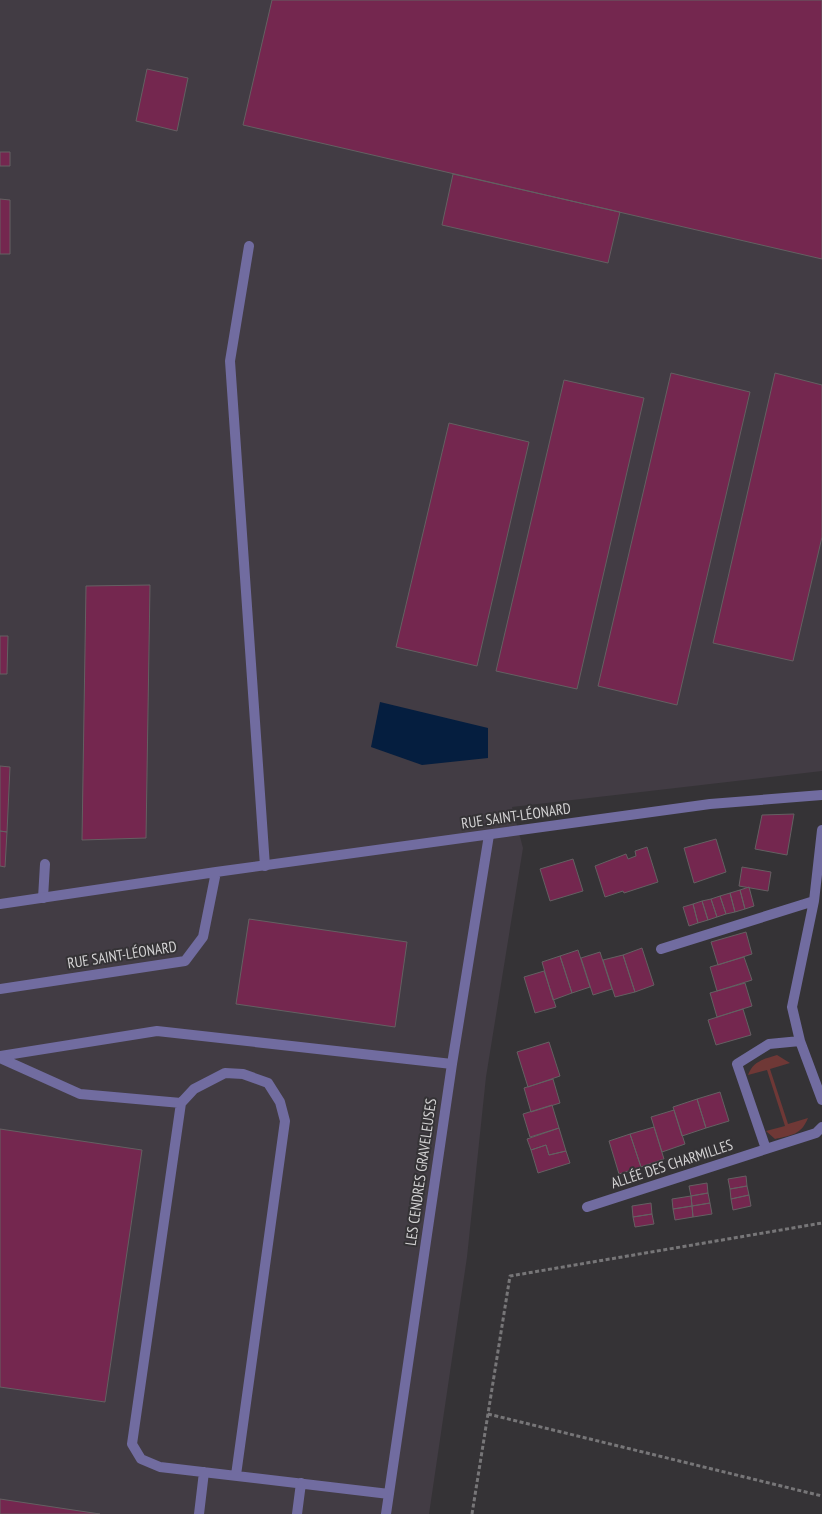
<svg xmlns="http://www.w3.org/2000/svg" width="822" height="1514" font-family="'PT Sans Narrow',sans-serif">
	<rect width="100%" height="100%" fill="#353336"/>
	<path fill="#423c44" d="M 0,0 L 822,0 L 822,771 L 512,807 L 523,848 L 486,1077 L 467,1257 L 429,1514 L 0,1514 Z"/>
	<path fill="#6f3836" d="M 777,1055 L 790,1063 L 770,1069 L 788,1124 L 808,1118 C 801,1135 792,1135 775,1139 L 766,1131 L 785,1126 L 767,1070 L 748,1075 C 753,1061 764,1059 777,1055 Z"/>
	<path fill="#051e3f" d="M 380,702 L 488,728 L 488,758 L 422,765 L 371,747 Z"/>
	<path fill="#74274f" stroke="#646062" d="M 272,0 L 822,0 L 822,259 L 243,125 Z
		M 147,69 L 188,78 L 177,131 L 136,121 Z
		M 0,152 L 10,152 L 10,166 L 0,166 Z
		M 453,174 L 620,212 L 608,263 L 442,225 Z
		M 0,199 L 10,200 L 10,254 L 0,254 Z
		M 671,373 L 750,392 L 677,705 L 598,686 Z
		M 775,373 L 822,385 L 822,537 L 793,661 L 713,643 Z
		M 564,380 L 644,398 L 577,689 L 496,671 Z
		M 449,423 L 529,442 L 477,666 L 396,647 Z
		M 150,585 L 146,838 L 82,840 L 86,586 Z
		M 0,636 L 8,636 L 7,674 L 0,674 Z
		M 0,766 L 10,767 L 7,832 L 0,831 Z
		M 794,814 L 787,855 L 755,849 L 762,815 Z
		M 0,831 L 7,832 L 5,867 L 0,866 Z
		M 716,839 L 726,872 L 694,883 L 684,848 Z
		M 647,847 L 658,882 L 624,893 L 623,891 L 605,897 L 595,866 L 626,854 L 628,859 L 636,856 L 635,851 Z
		M 573,859 L 583,891 L 550,901 L 540,869 Z
		M 742,867 L 771,872 L 768,891 L 739,886 Z
		M 749,887 L 754,906 L 745,909 L 740,890 Z
		M 740,890 L 745,909 L 735,912 L 730,893 Z
		M 730,893 L 735,912 L 726,914 L 720,896 Z
		M 720,896 L 726,914 L 717,917 L 711,899 Z
		M 711,899 L 717,917 L 708,920 L 702,901 Z
		M 702,901 L 708,920 L 698,923 L 693,904 Z
		M 693,904 L 698,923 L 689,926 L 683,907 Z
		M 249,919 L 407,942 L 395,1027 L 236,1004 Z
		M 746,932 L 752,954 L 718,965 L 711,942 Z
		M 642,948 L 654,985 L 635,992 L 623,955 Z
		M 578,950 L 590,987 L 572,993 L 560,956 Z
		M 600,952 L 612,989 L 593,995 L 581,958 Z
		M 623,955 L 635,992 L 615,997 L 603,960 Z
		M 560,956 L 572,993 L 553,1000 L 542,962 Z
		M 744,957 L 752,980 L 717,991 L 710,967 Z
		M 544,971 L 556,1007 L 535,1013 L 524,977 Z
		M 745,983 L 752,1006 L 717,1017 L 710,993 Z
		M 743,1009 L 751,1035 L 716,1045 L 708,1020 Z
		M 549,1042 L 560,1076 L 528,1087 L 517,1052 Z
		M 553,1079 L 560,1103 L 531,1112 L 524,1088 Z
		M 720,1092 L 729,1121 L 706,1128 L 697,1099 Z
		M 697,1099 L 706,1128 L 682,1136 L 673,1107 Z
		M 552,1105 L 559,1128 L 530,1137 L 523,1114 Z
		M 674,1110 L 685,1144 L 662,1152 L 651,1117 Z
		M 654,1127 L 664,1159 L 641,1167 L 630,1134 Z
		M 559,1128 L 566,1151 L 549,1155 L 546,1145 L 531,1150 L 527,1139 Z
		M 0,1129 L 142,1150 L 105,1402 L 0,1387 Z
		M 630,1134 L 641,1167 L 619,1174 L 609,1141 Z
		M 546,1145 L 549,1155 L 566,1151 L 570,1163 L 538,1173 L 531,1150 Z
		M 746,1176 L 747,1186 L 730,1189 L 728,1179 Z
		M 707,1183 L 708,1193 L 691,1196 L 689,1186 Z
		M 747,1186 L 749,1195 L 731,1199 L 730,1189 Z
		M 708,1193 L 710,1203 L 692,1206 L 691,1196 Z
		M 749,1195 L 751,1206 L 733,1210 L 731,1199 Z
		M 691,1196 L 692,1206 L 673,1209 L 672,1199 Z
		M 651,1203 L 652,1214 L 633,1217 L 632,1206 Z
		M 710,1203 L 712,1214 L 693,1217 L 692,1206 Z
		M 692,1206 L 693,1217 L 675,1220 L 673,1209 Z
		M 652,1214 L 654,1224 L 635,1227 L 633,1217 Z
		M 0,1499 L 100,1514 L 0,1514 Z"/>
	<g fill="none" stroke-linecap="round" stroke-linejoin="round">
		<path stroke="#777678" stroke-width="3" stroke-dasharray="4 2.5" stroke-linecap="butt" d="M 488,1414 L 822,1496
			M 472,1514 L 510,1276 L 822,1223"/>
		<path stroke="#716ca0" stroke-width="10" d="M 249,246 L 230,361 L 265,866
			M 43,898 L 45,864
			M 0,1056 L 157,1031 L 452,1064
			M 0,1058 L 80,1094 L 181,1103 L 132,1444 L 141,1459 L 160,1467 L 389,1494
			M 181,1103 L 194,1089 L 225,1073 L 243,1074 L 268,1083 L 280,1102 L 285,1121 L 236,1475
			M 199,1514 L 204,1472
			M 297,1514 L 301,1483
			M 386,1514 L 452,1064 L 489,835"/>
		<path stroke="#716ca0" stroke-width="10" d="M 822,830 L 814,901 L 792,1007 L 800,1041 L 822,1100
			M 0,904 L 216,872 L 710,804 L 822,795
			M 661,949 L 814,901
			M 0,989 L 185,961 L 203,937 L 216,872
			M 800,1041 L 769,1044 L 737,1064 L 766,1149 L 816,1133 L 822,1127
			M 587,1207 L 766,1149"/>
	</g>
	<g text-anchor="middle" stroke-width="4" stroke-linejoin="round" paint-order="stroke">
		<g font-size="15" fill="#d3d2d3" stroke="#353336">
			<text transform="translate(516 816) rotate(-8)" y="5">RUE SAINT-LÉONARD</text>
			<text transform="translate(122 955) rotate(-9)" y="5">RUE SAINT-LÉONARD</text>
			<text transform="translate(672 1164) rotate(-18)" y="5">ALLÉE DES CHARMILLES</text>
			<text transform="translate(421 1172) rotate(-82)" y="5">LES CENDRES GRAVELEUSES</text>
		</g>
	</g>
</svg>
